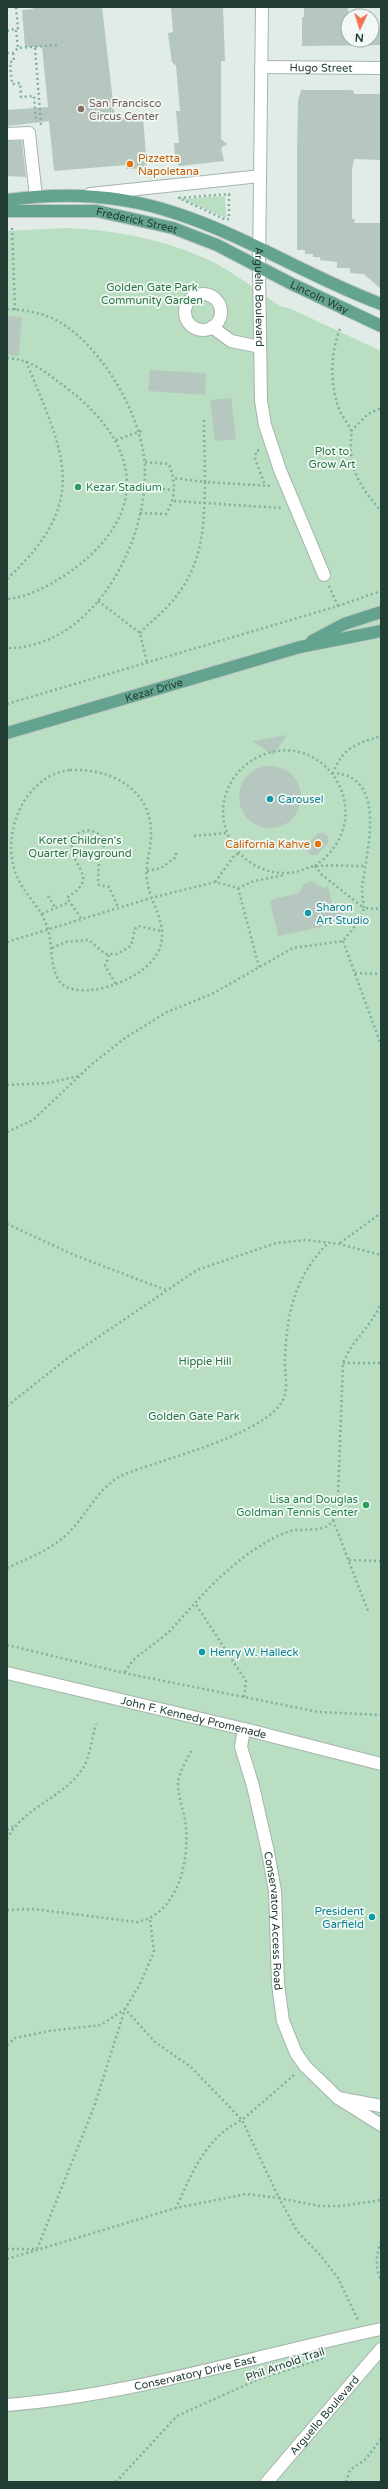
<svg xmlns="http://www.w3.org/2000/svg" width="388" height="2489" font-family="'Varela Round',sans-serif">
	<rect width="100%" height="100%" fill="#e1ece6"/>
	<path fill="#b9dec1" d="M 225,196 L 226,218 L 182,199 Z
		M 66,228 C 119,230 172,241 219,265 C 240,277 260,293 280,306 L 291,309 L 381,351 L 381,2482 L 7,2482 L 7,231 Z"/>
	<path fill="#b6c7bf" d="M 33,7 L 102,7 L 115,119 L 143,117 L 147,168 L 126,169 L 126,165 L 54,171 L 49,121 L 7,126 L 7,110 L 48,107 L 42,47 L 25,47 L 22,10 L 33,9 Z
		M 171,7 L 223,7 L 225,61 L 221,61 L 221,139 L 227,144 L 221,148 L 224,161 L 179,166 L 175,159 L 174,143 L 179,143 L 176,111 L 180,111 L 176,66 L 172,62 L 169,42 L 168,33 L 173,32 Z
		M 304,7 L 348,7 L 348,40 L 372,40 L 372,28 L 381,28 L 381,45 L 302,46 L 302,17 L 304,17 Z
		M 301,90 L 350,90 L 354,91 L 354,94 L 381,94 L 381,160 L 354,159 L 352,170 L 352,219 L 355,219 L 354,223 L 381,223 L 381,289 L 364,274 L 350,273 L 350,268 L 337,268 L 337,262 L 320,260 L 320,257 L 313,257 L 313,254 L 305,254 L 305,250 L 297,250 L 297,150 L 298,101 Z
		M 7,141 L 22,141 L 26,177 L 7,176 Z
		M 7,316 L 22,317 L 19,356 L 7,355 Z
		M 150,370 L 206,373 L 205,395 L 148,391 Z
		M 231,398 L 236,439 L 215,441 L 210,400 Z
		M 287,735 L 273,755 L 252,741 Z
		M239 797a31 31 0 1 1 62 0a31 31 0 1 1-62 0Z
		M 318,833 L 324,833 L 328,837 L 328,843 L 317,855 L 311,855 L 307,851 L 307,845 Z
		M 312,881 L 323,888 L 328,886 L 332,904 L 340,902 L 345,922 L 278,936 L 270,900 L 299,893 L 305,883 Z"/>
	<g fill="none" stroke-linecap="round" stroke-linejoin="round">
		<g stroke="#a4b4ad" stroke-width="14">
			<g id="minor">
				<path id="s1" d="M 262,7 L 259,267 L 261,401 L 265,425 L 280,470 L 324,575"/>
				<path id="s2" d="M 261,67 L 381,68"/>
				<path d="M 7,134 L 29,133 L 36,197"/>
				<path d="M 90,194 L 260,176"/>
				<circle cx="203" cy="312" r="18"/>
				<path d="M 212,327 L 231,341 L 260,347"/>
				<path id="s3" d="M 7,1673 L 244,1729 L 381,1764"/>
				<path id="s4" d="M 244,1729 L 241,1747 L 253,1786 L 268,1852 L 275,1891 L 278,1984 L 283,2021 L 296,2053 L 305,2066 L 338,2098"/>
				<path d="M 381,2106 L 338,2098 L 381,2125"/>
				<path id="s5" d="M 7,2405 C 134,2395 257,2355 381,2329"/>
				<path id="s6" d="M 267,2482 L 381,2349"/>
			</g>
		</g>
		<g stroke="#c1c9c6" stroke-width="14">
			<g id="major">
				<path d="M 7,200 C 64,192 124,195 178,214 C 248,237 311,278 381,304"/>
				<path id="s7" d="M 7,211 L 97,211 L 173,228 L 217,245 L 292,284 L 381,326"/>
				<path d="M 312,641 L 344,624 L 381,612"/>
				<path id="s8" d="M 7,733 L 300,647 L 381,631"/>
			</g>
		</g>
		<path stroke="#80b19f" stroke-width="2.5" stroke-dasharray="2 3" stroke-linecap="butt" d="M 16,30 L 18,48
			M 7,31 L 18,28 L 16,7
			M 35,48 L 41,125
			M 7,53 L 13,53 L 18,48 L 58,45
			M 13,53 L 14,61 L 10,62 L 12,84 L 20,83 L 21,97 L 34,96 L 36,122
			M 229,194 L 229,219 L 226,220 L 179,198 Z
			M 12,228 L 15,310
			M 7,309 C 23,310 39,312 54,319 C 99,342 138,409 144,457 C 153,535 95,649 7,648
			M 340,329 C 330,354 330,384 339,409 C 342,417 349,424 351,431 C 352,438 350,446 351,453 C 353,477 366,494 381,511
			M 7,358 C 32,359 48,374 68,389 C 138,443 152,510 75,568 C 56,582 31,597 7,599
			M 204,420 L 205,482 L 272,486
			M 351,431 L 368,414 L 381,408
			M 116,440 L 144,430
			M 259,450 L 256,451 L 255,459 L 265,485
			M 128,486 L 174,490
			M 174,501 L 281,508
			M 140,513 L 166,514 C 176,497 176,483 169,464 L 144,462
			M 7,579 C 92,500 64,455 26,361
			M 329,586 L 338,606
			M 98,601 L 140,633 L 147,663
			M 140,633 C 149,623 160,615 169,605 C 203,567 204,531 205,482 L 174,478
			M 7,704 L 338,606 L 381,591
			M 70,770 C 111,768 152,789 151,835 C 151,850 145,865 147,880 C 149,898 161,914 162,932 C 165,966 120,987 91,990 C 81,991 66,990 60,982 C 49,967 53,942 47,926 C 40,906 23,893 16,874 C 0,833 25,775 70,770 Z
			M 194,836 L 227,833
			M 315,866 C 386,816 320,718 251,761 C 234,772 223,792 223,812 C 224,847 253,875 288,873 C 299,873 308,866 317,866 C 333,865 350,866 366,866
			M 315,866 L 321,874 L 364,908 C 363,901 362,893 362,887 C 367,850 388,776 333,773 C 343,747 356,744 381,736
			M 147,871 L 161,868 L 176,857 L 176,850
			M 215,882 L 234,856 L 239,853
			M 238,888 L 259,967
			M 48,896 L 56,909
			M 42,914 L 69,902
			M 81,918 L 67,898 C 71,894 76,892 79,888 C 91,876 73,862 71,849 L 75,836 C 84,828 95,829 103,838 L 104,849 L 99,861 L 98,883 L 99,885 L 109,887 L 118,907
			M 343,941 L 381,1045
			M 7,942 L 151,898 L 215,882 L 238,888 L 254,881 L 285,875
			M 52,948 L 66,942 L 89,940 L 105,954 L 117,954 L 131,946 L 135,929 L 138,926 L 162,931
			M 109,955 L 105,966 L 116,984
			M 355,973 L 381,974
			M 7,1085 L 48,1083 L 79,1076
			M 7,1132 L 33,1120 L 92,1064 L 125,1038 L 167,1012 L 212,994 L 293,948 L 343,941 L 359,921 L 364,908 L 381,909
			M 7,1224 L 74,1255 L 166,1290
			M 340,1243 L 381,1213
			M 343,1363 L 381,1363
			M 7,1406 L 69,1357 L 197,1270 L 276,1243 L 306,1240 L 339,1244 L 381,1255
			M 333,1520 L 368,1611
			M 349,1560 L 381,1561
			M 7,1568 C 31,1557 56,1548 74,1527 C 88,1511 102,1484 123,1475 C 158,1460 266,1435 283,1400 C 289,1388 284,1371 285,1358 C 287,1311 295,1277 328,1243
			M 7,1645 L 124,1673 L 319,1712 L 381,1715
			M 125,1672 L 133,1660 L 169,1632 L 195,1603
			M 244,1697 L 246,1681 L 195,1603 C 219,1576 252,1546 287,1532 C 300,1527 317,1533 329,1525 C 338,1517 338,1508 338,1497 L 343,1363 C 352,1340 372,1326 381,1303
			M 7,1830 L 14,1826
			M 7,1839 C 23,1807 64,1798 83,1768 C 90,1757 92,1737 96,1724
			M 7,1910 L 33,1909 L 137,1922 C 177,1914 189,1864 186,1828 C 185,1813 178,1799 178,1783 C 179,1772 187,1759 192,1750
			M 7,2045 L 15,2038 L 49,2031 L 101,2025 L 125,2009 L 155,2042 L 191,2067 L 242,2120 C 205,2138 192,2173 176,2208
			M 294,2075 L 242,2120 L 279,2198 L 319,2206 L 341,2206 L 381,2200
			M 381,2242 C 376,2253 375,2269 381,2280
			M 7,2249 L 37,2249 L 94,2107 L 125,2009 L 140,1984 L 154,1952 L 150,1919
			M 7,2259 L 176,2208 L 246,2194 L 279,2198 L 297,2231 L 321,2256 L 338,2278 L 358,2320
			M 116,2482 L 177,2416 L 259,2379 L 325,2358
			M 346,2482 L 350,2470 L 366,2459 L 381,2439"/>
		<use href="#minor" stroke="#fff" stroke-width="12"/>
		<use href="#major" stroke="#64a38f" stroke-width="12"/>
	</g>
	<circle fill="#8d6e63" stroke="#f1f8f5" stroke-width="1.5" cx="81" cy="109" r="4"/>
	<g fill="#e8710a" stroke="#f1f8f5" stroke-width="1.5">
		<circle cx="130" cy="164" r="4"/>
		<circle cx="318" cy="844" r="4"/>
	</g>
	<g fill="#2e9e5b" stroke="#f1f8f5" stroke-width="1.5">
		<circle cx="78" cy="487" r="4"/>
		<circle cx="366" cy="1505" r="4"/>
	</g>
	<g fill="#0f9aa8" stroke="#f1f8f5" stroke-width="1.5">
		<circle cx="270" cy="799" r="4"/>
		<circle cx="308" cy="913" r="4"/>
		<circle cx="202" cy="1652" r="4"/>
		<circle cx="372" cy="1917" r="4"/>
	</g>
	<g text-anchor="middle" stroke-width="3.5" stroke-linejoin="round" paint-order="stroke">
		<g font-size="11" fill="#213d34" stroke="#f1f8f5">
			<text dy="4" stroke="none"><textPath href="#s2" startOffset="60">Hugo Street</textPath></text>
			<text dy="4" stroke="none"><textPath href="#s7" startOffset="131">Frederick Street</textPath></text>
			<text dy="4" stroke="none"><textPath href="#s1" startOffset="290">Arguello Boulevard</textPath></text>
			<text dy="4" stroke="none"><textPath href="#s7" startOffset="330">Lincoln Way</textPath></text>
			<text dy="4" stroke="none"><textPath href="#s8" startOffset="153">Kezar Drive</textPath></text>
			<text dy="4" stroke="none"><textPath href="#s3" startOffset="192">John F. Kennedy Promenade</textPath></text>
			<text dy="4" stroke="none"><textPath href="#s4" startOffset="196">Conservatory Access Road</textPath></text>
			<text transform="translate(285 2364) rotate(-19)" y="4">Phil Arnold Trail</text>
			<text dy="4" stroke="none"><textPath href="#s5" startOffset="191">Conservatory Drive East</textPath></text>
			<text dy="4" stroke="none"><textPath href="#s6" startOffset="88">Arguello Boulevard</textPath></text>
		</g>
		<g font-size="11" fill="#785e54" stroke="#f1f8f5" text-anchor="start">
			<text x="89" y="107">San Francisco<tspan x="89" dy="13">Circus Center</tspan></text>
		</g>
		<g font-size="11" fill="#c56008" stroke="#f1f8f5" text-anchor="start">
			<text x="138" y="162">Pizzetta<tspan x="138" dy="13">Napoletana</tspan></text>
			<text x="310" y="848" text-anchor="end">California Kahve</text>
		</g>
		<g font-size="11" fill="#297543" stroke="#f1f8f5">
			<text x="152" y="291">Golden Gate Park<tspan x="152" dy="13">Community Garden</tspan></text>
			<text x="332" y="455">Plot to<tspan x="332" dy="13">Grow Art</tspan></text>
			<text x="80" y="844">Koret Children's<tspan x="80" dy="13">Quarter Playground</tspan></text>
			<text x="205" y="1365">Hippie Hill</text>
			<text x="194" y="1420">Golden Gate Park</text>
		</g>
		<g font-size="11" fill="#27864d" stroke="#f1f8f5" text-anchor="start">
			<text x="86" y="491">Kezar Stadium</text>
			<text x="358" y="1503" text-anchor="end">Lisa and Douglas<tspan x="358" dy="13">Goldman Tennis Center</tspan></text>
		</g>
		<g font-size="11" fill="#0d838f" stroke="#f1f8f5" text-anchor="start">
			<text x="278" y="803">Carousel</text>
			<text x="316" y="911">Sharon<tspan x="316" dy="13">Art Studio</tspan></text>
			<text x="210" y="1656">Henry W. Halleck</text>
			<text x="364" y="1915" text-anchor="end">President<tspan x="364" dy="13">Garfield</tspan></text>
		</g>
	</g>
	<rect width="388" height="2489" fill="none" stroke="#213d34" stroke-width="16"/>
	<g transform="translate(360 28) rotate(184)"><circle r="19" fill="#f1f8f5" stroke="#9eada8"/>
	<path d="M0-3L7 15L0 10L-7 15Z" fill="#f67454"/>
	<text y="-6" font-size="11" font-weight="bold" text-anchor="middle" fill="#213d34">N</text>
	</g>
</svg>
